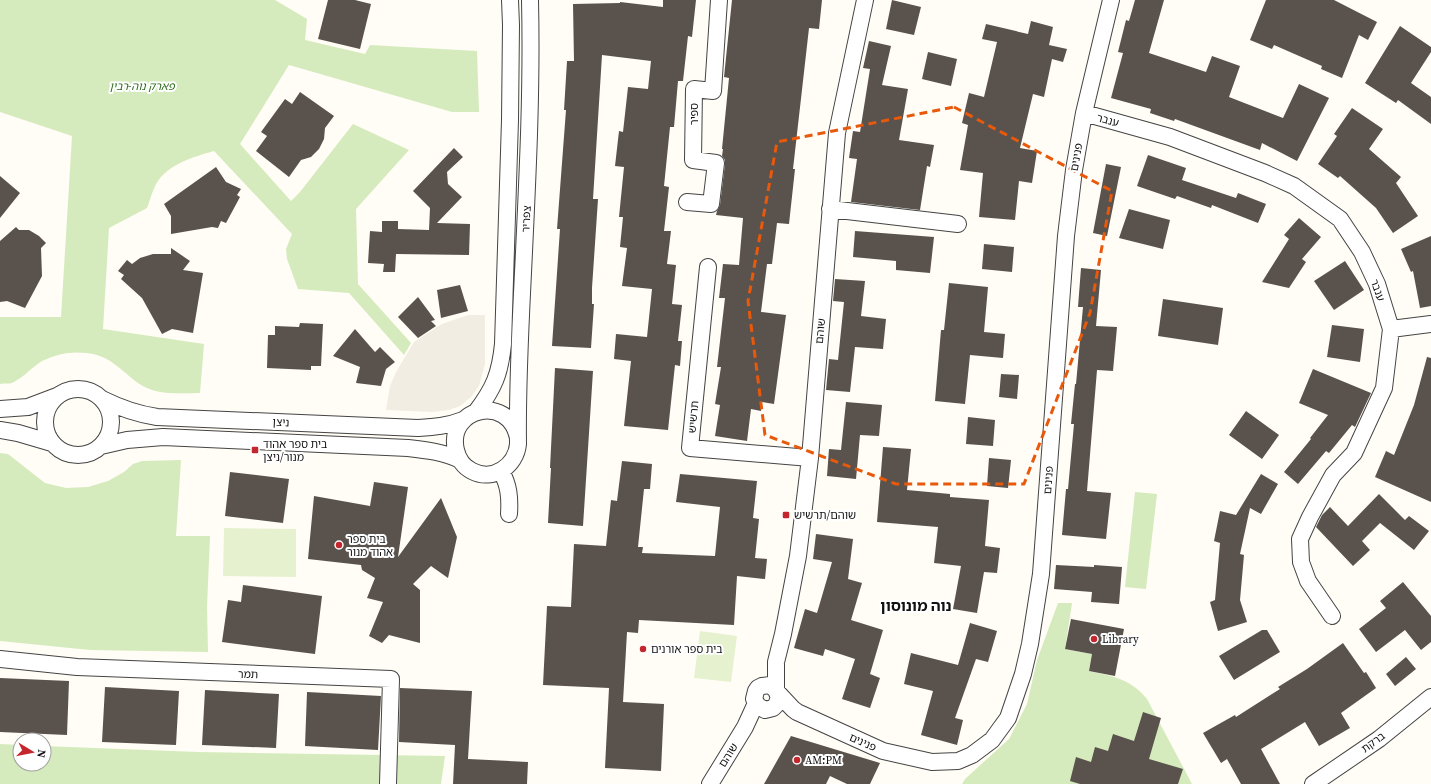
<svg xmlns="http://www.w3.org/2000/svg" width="1431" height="784" font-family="'Source Serif 4','Noto Sans Hebrew',serif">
	<rect width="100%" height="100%" fill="#fffdf5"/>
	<path fill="#d5ebbd" d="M 0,0 L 275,0 L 307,19 L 305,40 L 365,54 L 370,45 L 477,51 L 479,112 L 452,112 L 289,65 L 240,144 L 291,201 L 300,192 L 353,124 L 409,150 L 356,209 L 358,284 L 411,343 L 404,355 L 349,293 L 298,289 L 287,259 L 286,249 L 292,234 L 214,151 C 193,157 168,164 156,184 C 152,192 150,200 147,208 L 109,228 L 103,329 L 204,344 L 200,393 C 179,393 156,396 138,383 C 120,370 110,355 86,353 C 71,351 56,354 42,361 C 32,367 23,378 12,383 C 9,384 4,383 0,384 L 0,317 L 61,317 L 72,136 L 0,112 Z
		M 0,453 L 8,454 L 45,483 L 66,488 L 88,487 L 108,481 L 124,472 L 133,464 L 142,461 L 181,460 L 176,536 L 210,536 L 207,607 L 208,652 L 90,650 L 0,641 Z
		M 1135,492 L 1157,494 L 1146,589 L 1125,587 Z
		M 1058,603 L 1072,603 L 1065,649 L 1092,654 L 1089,671 C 1113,676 1131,679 1147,699 L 1192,784 L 962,784 L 965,779 L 1009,739 L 1027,704 L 1037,660 Z
		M 0,744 L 20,745 L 20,764 L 44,764 L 44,746 L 198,752 L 445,756 L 441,784 L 0,784 Z"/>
	<path fill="#e6f2cf" d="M 224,528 L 296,529 L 296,577 L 223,576 Z
		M 700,631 L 737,636 L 731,682 L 694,678 Z"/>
	<path fill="#f1ede2" d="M 468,315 L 485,315 L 485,364 L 479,386 L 471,397 L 460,406 L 449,410 L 432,412 L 386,410 L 390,386 L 396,372 L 414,342 L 442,324 Z"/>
	<path fill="#5a524d" d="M 328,0 L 355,0 L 371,4 L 360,49 L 318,39 Z
		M 663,0 L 696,0 L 692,37 L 688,36 L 683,81 L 678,81 L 674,127 L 670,127 L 664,186 L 669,187 L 664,231 L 671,231 L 667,264 L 676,265 L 672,304 L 682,305 L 678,341 L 682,341 L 680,366 L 675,365 L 668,430 L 624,426 L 631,361 L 614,359 L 616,334 L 647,337 L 652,289 L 622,286 L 627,248 L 620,247 L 623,217 L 619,217 L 624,167 L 615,166 L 619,131 L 623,132 L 628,87 L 648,89 L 651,61 L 602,55 L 593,199 L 598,199 L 592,288 L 592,304 L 594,304 L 591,348 L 552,346 L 560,229 L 557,229 L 566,110 L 564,110 L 567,61 L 574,61 L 573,4 L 620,3 L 620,2 L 663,7 Z
		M 732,0 L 822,0 L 819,29 L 809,28 L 793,169 L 795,169 L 789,224 L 777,223 L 772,264 L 767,264 L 761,312 L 786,315 L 774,404 L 762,402 L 761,411 L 751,409 L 747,441 L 715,436 L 720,405 L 715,404 L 721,367 L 717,367 L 725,298 L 719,298 L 723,264 L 739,265 L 743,218 L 716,215 L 717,211 L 720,205 L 725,164 L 725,160 L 722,156 L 723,149 L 722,149 L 729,78 L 724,77 Z
		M 892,0 L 921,7 L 914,35 L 886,29 Z
		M 1135,0 L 1164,0 L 1149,53 L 1206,72 L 1212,56 L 1240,66 L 1229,97 L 1283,118 L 1299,84 L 1329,98 L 1297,161 L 1262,143 L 1260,150 L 1175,119 L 1174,121 L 1150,113 L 1151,109 L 1111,98 L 1123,53 L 1118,52 L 1126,20 L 1129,21 Z
		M 1266,0 L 1334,0 L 1377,22 L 1368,40 L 1359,35 L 1342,78 L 1321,69 L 1322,66 L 1274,45 L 1272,49 L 1250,40 Z
		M 1031,21 L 1053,27 L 1049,45 L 1067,49 L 1063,62 L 1052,59 L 1044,97 L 1033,94 L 1020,148 L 1037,151 L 1032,183 L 1019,181 L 1015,220 L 979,217 L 983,173 L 960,170 L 968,125 L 962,123 L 969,93 L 984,97 L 997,42 L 982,39 L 986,24 L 1028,34 Z
		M 1400,26 L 1431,47 L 1431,52 L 1411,83 L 1431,97 L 1431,124 L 1398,100 L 1396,103 L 1365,83 Z
		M 869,41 L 891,46 L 882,85 L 908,89 L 899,140 L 934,145 L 930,167 L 927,166 L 920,210 L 851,202 L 857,159 L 849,158 L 853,131 L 860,132 L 870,69 L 863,68 Z
		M 928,52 L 957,59 L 951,86 L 922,79 Z
		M 300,92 L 334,116 L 325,128 L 324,139 L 319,149 L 311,157 L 301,160 L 289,177 L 256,151 L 267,136 L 261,132 L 285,99 L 292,104 Z
		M 1352,108 L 1383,129 L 1369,149 L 1401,177 L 1396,183 L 1418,216 L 1393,233 L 1376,208 L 1340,176 L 1338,178 L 1318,164 L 1337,136 L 1334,134 Z
		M 454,148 L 463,157 L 447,172 L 448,184 L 462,197 L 437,223 L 470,224 L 469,255 L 396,254 L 395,272 L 383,272 L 384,264 L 368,263 L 370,231 L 382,232 L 382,221 L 398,221 L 398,229 L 429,230 L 430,208 L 413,191 Z
		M 1148,155 L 1186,168 L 1182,180 L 1236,198 L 1238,193 L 1266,204 L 1258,223 L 1212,205 L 1211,208 L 1177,196 L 1175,199 L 1137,186 Z
		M 1106,164 L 1121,167 L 1107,236 L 1093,233 Z
		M 216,167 L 226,182 L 241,189 L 237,195 L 240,197 L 226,223 L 221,221 L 218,228 L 212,227 L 171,234 L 171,216 L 164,204 Z
		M 0,176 L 20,193 L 0,218 Z
		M 1129,209 L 1170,220 L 1163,249 L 1119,238 Z
		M 1299,218 L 1321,237 L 1302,259 L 1306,262 L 1289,288 L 1262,282 L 1289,239 L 1284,235 Z
		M 16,227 L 19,230 L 29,230 L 39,236 L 46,243 L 41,248 L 42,276 L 25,308 L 7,301 L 0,302 L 0,241 Z
		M 855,231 L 934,237 L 930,273 L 896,270 L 896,261 L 853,257 Z
		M 1431,236 L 1431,306 L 1420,308 L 1413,271 L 1411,272 L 1401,249 Z
		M 984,244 L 1014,247 L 1012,272 L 982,269 Z
		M 171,248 L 190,261 L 183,270 L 203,273 L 193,333 L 172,329 L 162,334 L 142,298 L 121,279 L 124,275 L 118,271 L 127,260 L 132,264 L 140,258 L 153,254 L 171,254 Z
		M 1345,261 L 1364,290 L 1334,310 L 1314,281 Z
		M 1081,268 L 1101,270 L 1096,326 L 1117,327 L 1113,371 L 1097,370 L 1087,491 L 1111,493 L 1106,539 L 1062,535 L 1066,489 L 1068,489 L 1074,424 L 1071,424 L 1075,384 L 1076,384 L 1083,307 L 1078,307 Z
		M 835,279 L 865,281 L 861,316 L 886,319 L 883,349 L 855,347 L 850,392 L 826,390 L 829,359 L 838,360 L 844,302 L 833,301 Z
		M 949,283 L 988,287 L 984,332 L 1005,334 L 1003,358 L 970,355 L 965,404 L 935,401 L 941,330 L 944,330 Z
		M 460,285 L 468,311 L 441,318 L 437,290 Z
		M 418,297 L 435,320 L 431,321 L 436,326 L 418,338 L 398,317 Z
		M 1163,299 L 1223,308 L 1218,345 L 1158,336 Z
		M 300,323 L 323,324 L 321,366 L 311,366 L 311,370 L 267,368 L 268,335 L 275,335 L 275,326 L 299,327 Z
		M 1332,325 L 1364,329 L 1360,362 L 1327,357 Z
		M 355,329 L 375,352 L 380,347 L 395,362 L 386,369 L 381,386 L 356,383 L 360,367 L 333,356 Z
		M 1427,357 L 1431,358 L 1431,502 L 1375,477 L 1386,451 L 1394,455 L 1414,405 Z
		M 555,368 L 593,371 L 583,526 L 548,523 L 551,468 L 550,468 Z
		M 1313,369 L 1371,393 L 1355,427 L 1352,425 L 1329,453 L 1326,451 L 1298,484 L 1284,472 L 1311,439 L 1310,438 L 1328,415 L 1299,403 Z
		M 1001,374 L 1019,375 L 1017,399 L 999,397 Z
		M 846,402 L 882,405 L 879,436 L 860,435 L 856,479 L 827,476 L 829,449 L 841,450 Z
		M 1246,411 L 1279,435 L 1262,459 L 1229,435 Z
		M 968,417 L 995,420 L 993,446 L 966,444 Z
		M 883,447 L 911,449 L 907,490 L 950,494 L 950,497 L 989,500 L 985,546 L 1000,548 L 997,573 L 984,572 L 977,613 L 953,609 L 961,566 L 934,563 L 938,527 L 877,522 Z
		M 989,458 L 1011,460 L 1008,488 L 987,486 Z
		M 622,461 L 652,464 L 650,489 L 644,489 L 638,547 L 643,547 L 642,553 L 715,556 L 720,507 L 676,502 L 680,474 L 757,481 L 753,518 L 759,519 L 755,558 L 767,559 L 765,579 L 737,576 L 734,625 L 639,620 L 638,633 L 627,632 L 623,702 L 664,704 L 661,771 L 605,768 L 609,688 L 543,685 L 547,606 L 571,607 L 574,544 L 606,546 L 611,500 L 617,501 Z
		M 230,472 L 289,479 L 283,523 L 225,516 Z
		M 1261,474 L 1278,484 L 1261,514 L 1250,508 L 1240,554 L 1244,555 L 1240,600 L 1247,622 L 1218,631 L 1210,602 L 1215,600 L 1220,543 L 1214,541 L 1220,511 L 1236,515 Z
		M 374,482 L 408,487 L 398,557 L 441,498 L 457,537 L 448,578 L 431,566 L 413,584 L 420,590 L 420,643 L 389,635 L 382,643 L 369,636 L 383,602 L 367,598 L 375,578 L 362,570 L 361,565 L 308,559 L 314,496 L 370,506 Z
		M 1379,494 L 1405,520 L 1409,516 L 1429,531 L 1414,550 L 1380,523 L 1362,541 L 1370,550 L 1353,566 L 1316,527 L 1322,515 L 1330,507 L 1348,526 Z
		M 816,534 L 853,539 L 848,579 L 862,583 L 851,620 L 883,630 L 870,674 L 880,678 L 870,708 L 842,699 L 855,659 L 825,649 L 823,656 L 794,648 L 805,609 L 817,613 L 832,562 L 813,559 Z
		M 1056,565 L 1094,567 L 1094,565 L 1122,567 L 1119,604 L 1091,602 L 1092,592 L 1054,589 Z
		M 1403,582 L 1431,616 L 1431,642 L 1421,650 L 1405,630 L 1376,652 L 1359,629 L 1386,608 L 1380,601 Z
		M 243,585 L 322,596 L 315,654 L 222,642 L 228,600 L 241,602 Z
		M 1071,619 L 1124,629 L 1115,676 L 1089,671 L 1092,654 L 1065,649 Z
		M 970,623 L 997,631 L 988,662 L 976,659 L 955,718 L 963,720 L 957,745 L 921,735 L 933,691 L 904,684 L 911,653 L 958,665 Z
		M 1262,630 L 1267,630 L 1280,652 L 1234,680 L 1219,656 Z
		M 1343,643 L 1364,673 L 1366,672 L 1376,688 L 1341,713 L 1350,728 L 1319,746 L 1305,722 L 1261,749 L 1280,784 L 1241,784 L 1227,759 L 1221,763 L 1203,733 L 1235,715 L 1236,717 L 1280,689 L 1278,687 L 1307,669 Z
		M 1406,657 L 1416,669 L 1395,686 L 1386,674 Z
		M 0,678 L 69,681 L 67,735 L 0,732 Z
		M 105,687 L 179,691 L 176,745 L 102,742 Z
		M 400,688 L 472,691 L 468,759 L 528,762 L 527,784 L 453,784 L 455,745 L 399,742 Z
		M 205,690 L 279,694 L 276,748 L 202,745 Z
		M 307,692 L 381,696 L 378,750 L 305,746 Z
		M 1143,712 L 1161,718 L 1149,759 L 1183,769 L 1178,784 L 1080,784 L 1070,781 L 1076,757 L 1091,762 L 1095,747 L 1108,751 L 1113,734 L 1134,741 Z
		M 791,736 L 880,763 L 870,784 L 847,784 L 830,776 L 826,784 L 764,784 Z"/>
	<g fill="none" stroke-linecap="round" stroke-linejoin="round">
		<g stroke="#444" stroke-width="18">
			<path id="minor" d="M 1084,113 L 1170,137 L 1265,173 L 1294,186 L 1340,219 L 1362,252 L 1377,284 L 1391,329 L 1384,388 L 1354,453 L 1333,475 L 1310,517 L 1300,539 L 1301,562 L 1308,581 L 1332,616
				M 687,202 L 711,204 L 716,163 L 693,160 L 694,89 L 713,91 L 719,0
				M 830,209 L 958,224
				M 708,267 L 690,448 L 810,458
				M 1391,329 L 1431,324
				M45 422a33 33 0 1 1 66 0a33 33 0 1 1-66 0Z
				M 102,399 C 120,408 137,414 157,417 L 418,428 C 434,427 448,426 463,420
				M 0,409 L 28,407 L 57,396
				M 476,412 C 494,388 500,374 503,344 L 510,120 L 511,25 L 510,0
				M 0,430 L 18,433 L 52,443
				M 518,438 C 509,393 446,408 456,450 C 458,459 464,467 472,471 C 493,482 516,466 518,444 C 517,380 521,316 524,252 C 528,168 532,84 530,0
				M 101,446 L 127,440 L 163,437 L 408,448 C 426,450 444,452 460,460
				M 501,471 C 509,485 510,498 509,514
				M 0,659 L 77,667 L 391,679 L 388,784
				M 776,690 L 770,685 L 762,686 L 758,688 L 756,691 L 754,699 L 758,706 L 765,710 L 773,708 L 776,705 L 779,698 L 776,690 L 776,662 L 783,634 L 798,556 L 810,458 L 837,133 L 865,0
				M 778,693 L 793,709 L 797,712 L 883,751 L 932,762 L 958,761 L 972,755 L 992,740 L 1008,718 L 1023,674 L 1030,644 L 1041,574 L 1066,236 L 1074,170 L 1084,113 L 1111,0
				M 710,784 L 745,727 L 756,703
				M 1313,784 L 1379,739 L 1431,697"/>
		</g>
		<use href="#minor" stroke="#fff" stroke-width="16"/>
	</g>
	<path fill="none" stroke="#e8590c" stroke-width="3" stroke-dasharray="8 5" stroke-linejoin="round" d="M 954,107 L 1112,191 L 1090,313 L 1024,484 L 896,484 L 765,435 L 748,301 L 777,142 Z"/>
	<g fill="#c4262e" stroke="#fff" stroke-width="1.5">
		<rect x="251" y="446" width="8" height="8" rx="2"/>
		<rect x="782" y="511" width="8" height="8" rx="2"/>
		<circle cx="339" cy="545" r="4"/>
		<circle cx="1094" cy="639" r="4"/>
		<circle cx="643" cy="649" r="4"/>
		<circle cx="797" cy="760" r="4"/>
	</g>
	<g text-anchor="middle" stroke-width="4" stroke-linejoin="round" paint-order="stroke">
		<g font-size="11" font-style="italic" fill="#2f6b1f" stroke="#fff">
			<text x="142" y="90">פארק נוה-רבין</text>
		</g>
		<g font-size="11" fill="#111" stroke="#fff">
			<text transform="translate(694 114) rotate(-90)" y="4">ספיר</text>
			<text transform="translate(1108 120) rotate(15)" y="4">ענבר</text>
			<text transform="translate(1076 157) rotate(-80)" y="4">פנינים</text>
			<text transform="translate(526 219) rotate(-87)" y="4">צפריר</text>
			<text transform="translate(1378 290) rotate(71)" y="4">ענבר</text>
			<text transform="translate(820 331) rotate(-85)" y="4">שוהם</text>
			<text transform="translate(693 417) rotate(-85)" y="4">תרשיש</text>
			<text transform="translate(281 422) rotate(3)" y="4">ניצן</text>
			<text transform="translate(1048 480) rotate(-86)" y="4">פנינים</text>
			<text transform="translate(248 674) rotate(2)" y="4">תמר</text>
			<text transform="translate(863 742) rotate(24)" y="4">פנינים</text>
			<text transform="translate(1373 742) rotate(-36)" y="4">ברקת</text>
			<text transform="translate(728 755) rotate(-58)" y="4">שוהם</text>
		</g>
		<g font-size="11" fill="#111" stroke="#fff" text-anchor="start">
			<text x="263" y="448">בית ספר אהוד<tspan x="263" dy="13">מנור/ניצן</tspan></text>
			<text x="794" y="519">שוהם/תרשיש</text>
			<text x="347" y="543">בית ספר<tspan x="347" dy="13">אהוד מנור</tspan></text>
			<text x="1102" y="643">Library</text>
			<text x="651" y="653">בית ספר אורנים</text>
			<text x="805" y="764">AM:PM</text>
		</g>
		<g font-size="15" font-weight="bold" fill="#111" stroke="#fff">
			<text x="916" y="611">נוה מונוסון</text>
		</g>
	</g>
	<g transform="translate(32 752) rotate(100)"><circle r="19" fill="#ffffff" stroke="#a0a0a0"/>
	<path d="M0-3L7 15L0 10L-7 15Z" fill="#c4262e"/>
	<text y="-6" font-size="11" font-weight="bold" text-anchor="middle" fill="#111111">N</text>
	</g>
</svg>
